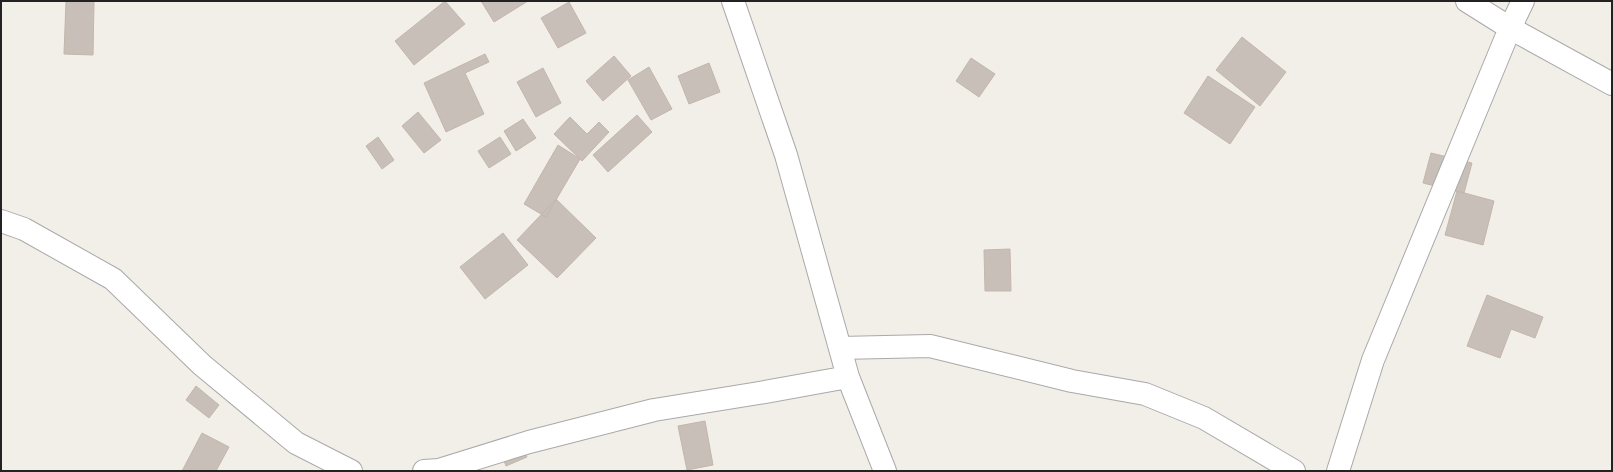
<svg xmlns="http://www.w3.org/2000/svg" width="1613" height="472" font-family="'Alegreya Sans',sans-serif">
	<rect width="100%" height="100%" fill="#f2efe9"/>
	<path fill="#c7bfb8" stroke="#c4b6ab" d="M 66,1 L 94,1 L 93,55 L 64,54 Z
		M 445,1 L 465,24 L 414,65 L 395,41 Z
		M 481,1 L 528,1 L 494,22 Z
		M 569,2 L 586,33 L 558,48 L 541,18 Z
		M 1242,37 L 1286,72 L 1260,106 L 1216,70 Z
		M 485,54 L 489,62 L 465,73 L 484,114 L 446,132 L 424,83 Z
		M 614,56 L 631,76 L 603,101 L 586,81 Z
		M 971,58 L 995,74 L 979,97 L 956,81 Z
		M 709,63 L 720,92 L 689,104 L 678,76 Z
		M 649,67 L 672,109 L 651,120 L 628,80 Z
		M 543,68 L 561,103 L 536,117 L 517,82 Z
		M 1208,76 L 1255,107 L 1230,144 L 1184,113 Z
		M 418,112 L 441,140 L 424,153 L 402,126 Z
		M 637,115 L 652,132 L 608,172 L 593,155 Z
		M 570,117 L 587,134 L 599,122 L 609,132 L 582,161 L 554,134 Z
		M 523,119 L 536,138 L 516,151 L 504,131 Z
		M 378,137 L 394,160 L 382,169 L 366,146 Z
		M 500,137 L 511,154 L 489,168 L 478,151 Z
		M 558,145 L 580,159 L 546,217 L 524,204 Z
		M 1431,153 L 1472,163 L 1464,193 L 1423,183 Z
		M 1457,191 L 1494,201 L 1483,245 L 1445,235 Z
		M 556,199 L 596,238 L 557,278 L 517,240 Z
		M 503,233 L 528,265 L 485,299 L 460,267 Z
		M 1010,249 L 1011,291 L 985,291 L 984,250 Z
		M 1487,295 L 1543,317 L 1535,338 L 1511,329 L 1500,358 L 1467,346 Z
		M 196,386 L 219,405 L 209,418 L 186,400 Z
		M 705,421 L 713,465 L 687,470 L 678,426 Z
		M 202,433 L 229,447 L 216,471 L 182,471 Z
		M 521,445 L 527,457 L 506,466 L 501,453 Z"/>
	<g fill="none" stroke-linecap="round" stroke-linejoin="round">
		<g stroke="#a9a9a9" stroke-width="24">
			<path id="street" d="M 733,1 L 786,155 L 848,377 L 885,471
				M 1523,1 L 1510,28 L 1612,84
				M 1,221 L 24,229 L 113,279 L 202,365 L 296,443 L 351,471
				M 840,348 L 930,346 L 1072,381 L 1145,394 L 1204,418 L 1294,471
				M 424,471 L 439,470 L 529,442 L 654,410 L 759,393 L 848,377
				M 1338,471 L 1373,360 L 1510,28 L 1467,1"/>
		</g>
		<use href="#street" stroke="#fff" stroke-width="22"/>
	</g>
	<rect width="1613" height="472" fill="none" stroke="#222222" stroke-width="4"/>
</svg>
